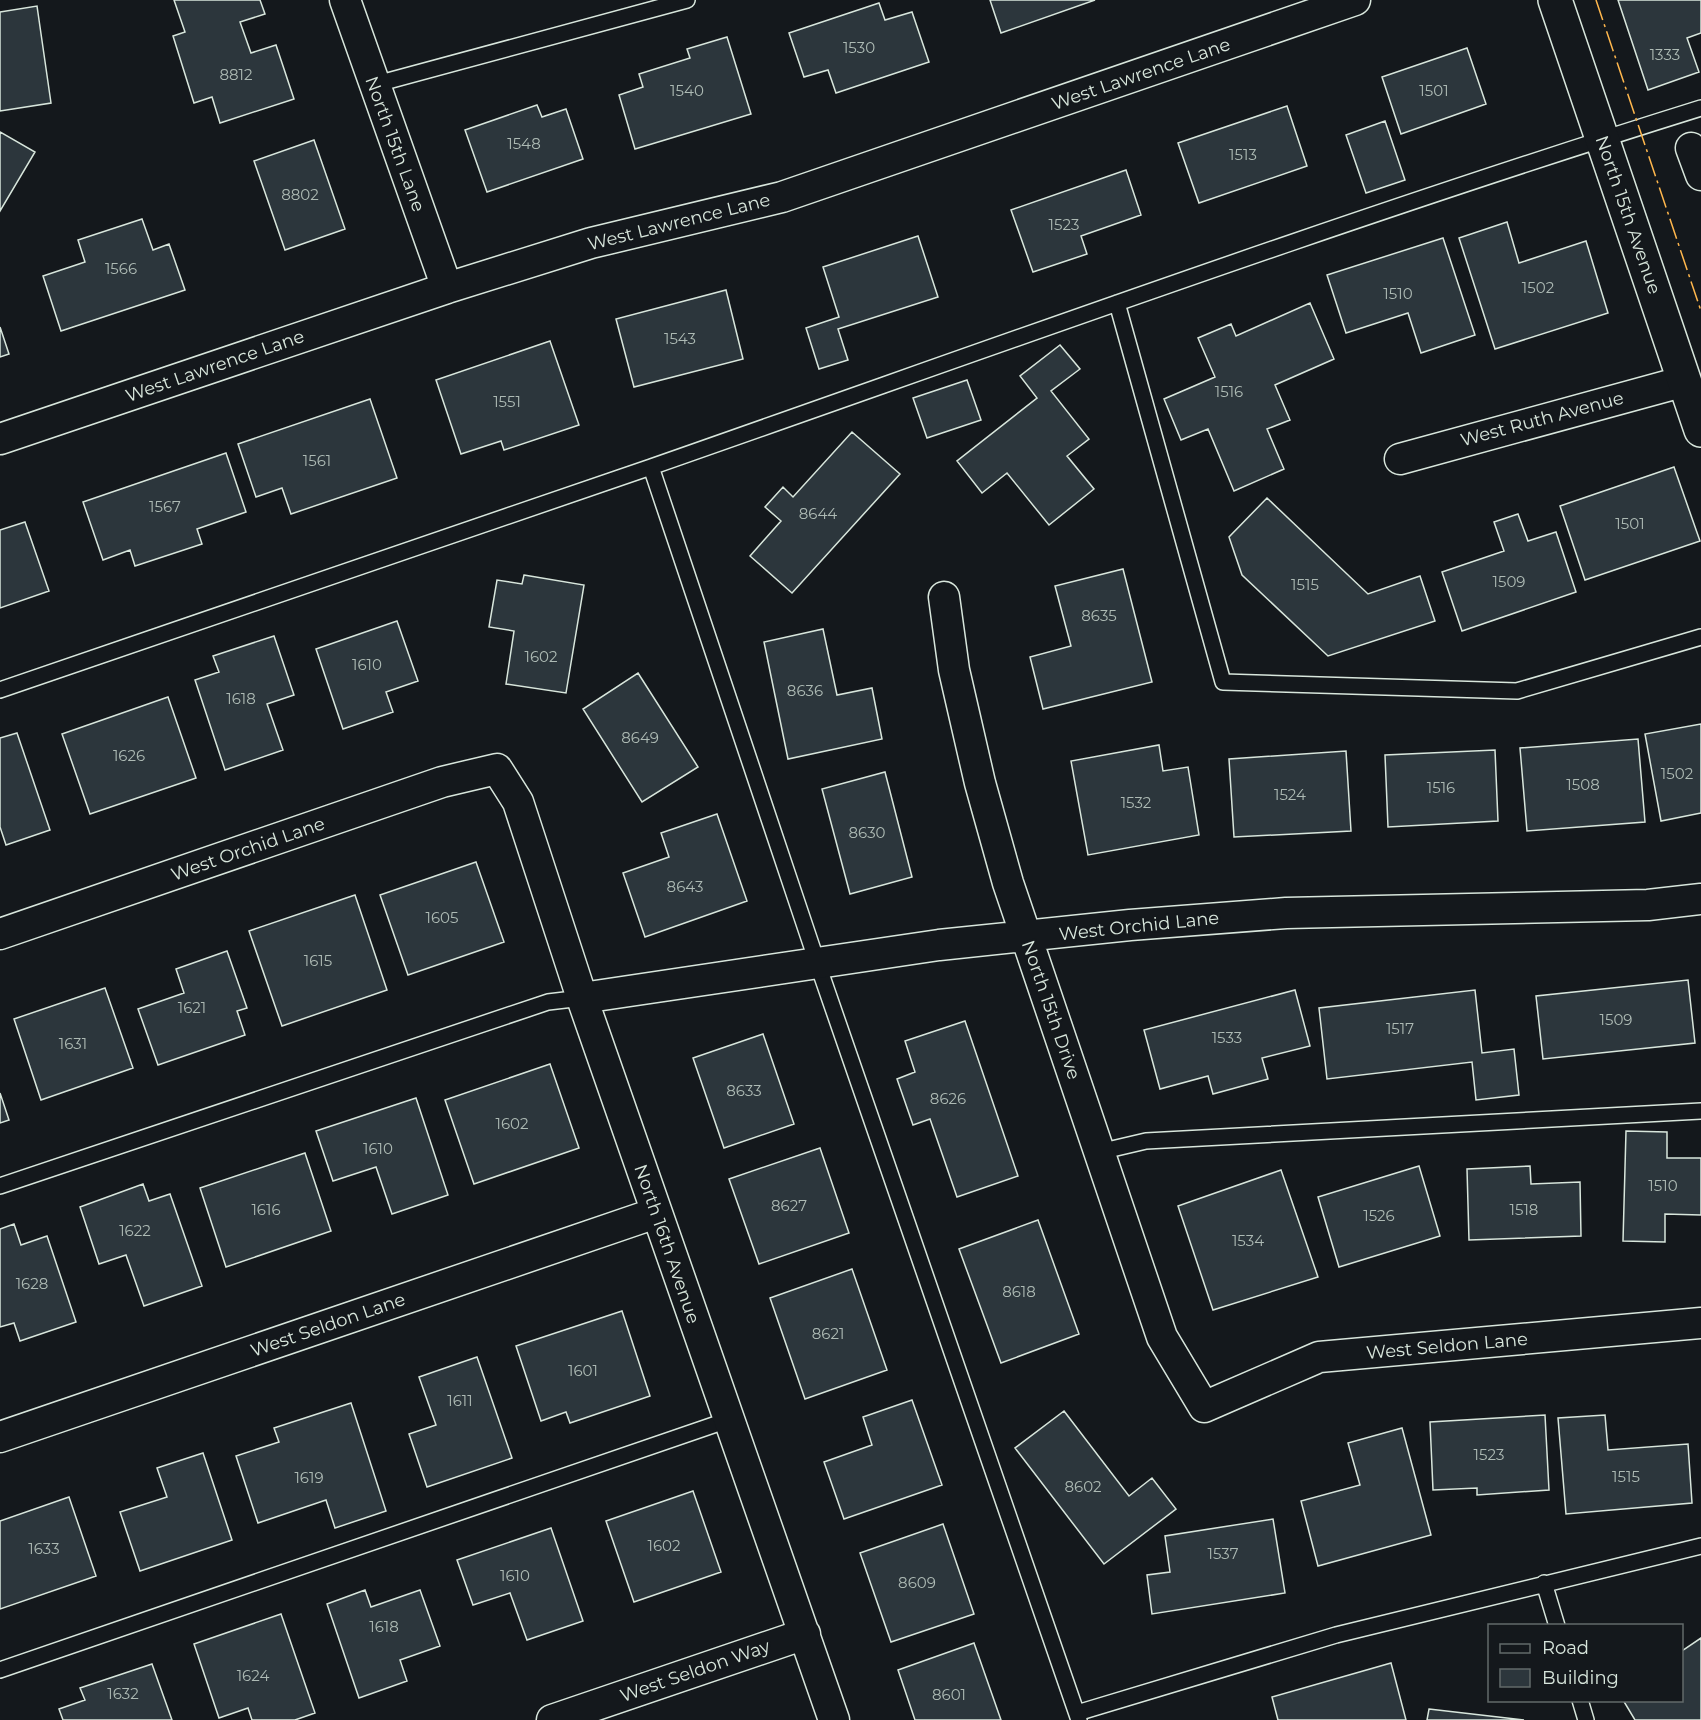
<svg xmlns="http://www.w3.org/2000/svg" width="1701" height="1720" font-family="Montserrat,sans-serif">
	<rect width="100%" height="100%" fill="#14181c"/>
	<path fill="#2c363c" stroke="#d8e6dc" stroke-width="1.5" d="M 174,0 L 260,0 L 265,14 L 240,22 L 251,53 L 276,45 L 294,99 L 220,123 L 212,97 L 194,103 L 173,36 L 185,32 Z
		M 990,0 L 1095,0 L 1001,33 Z
		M 1618,0 L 1701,0 L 1701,33 L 1687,38 L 1699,72 L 1648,90 Z
		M 879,3 L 885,20 L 912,12 L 929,62 L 836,93 L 828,70 L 804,77 L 789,33 Z
		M 37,6 L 51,103 L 0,111 L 0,12 Z
		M 727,37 L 751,114 L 635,149 L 619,95 L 643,87 L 639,74 L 690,58 L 687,49 Z
		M 1467,48 L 1486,104 L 1401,134 L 1382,77 Z
		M 537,105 L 542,117 L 566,109 L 583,159 L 487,192 L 465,130 Z
		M 1287,106 L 1307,166 L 1199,203 L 1178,143 Z
		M 1385,121 L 1405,180 L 1366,193 L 1346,135 Z
		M 0,132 L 35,152 L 0,211 Z
		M 314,140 L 345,229 L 285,250 L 254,161 Z
		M 1126,170 L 1141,215 L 1081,236 L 1087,254 L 1033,272 L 1011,210 Z
		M 142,219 L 153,250 L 169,244 L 185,290 L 61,331 L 43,276 L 85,262 L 78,240 Z
		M 1507,222 L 1519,263 L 1586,241 L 1608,313 L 1495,349 L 1459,238 Z
		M 918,236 L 938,297 L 838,329 L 848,360 L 819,369 L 806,328 L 839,317 L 823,267 Z
		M 1443,238 L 1475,335 L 1421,353 L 1408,313 L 1346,333 L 1327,275 Z
		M 726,290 L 743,359 L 634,387 L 616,319 Z
		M 1310,303 L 1334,359 L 1275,385 L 1290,420 L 1267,429 L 1284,469 L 1234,491 L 1208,429 L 1181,440 L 1164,399 L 1215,377 L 1198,338 L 1231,324 L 1236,336 Z
		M 0,327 L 9,354 L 0,357 Z
		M 550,341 L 579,425 L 504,450 L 501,441 L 461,454 L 436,380 Z
		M 1060,345 L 1080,369 L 1051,391 L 1089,439 L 1067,456 L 1094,489 L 1049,525 L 1007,473 L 982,493 L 957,461 L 1037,398 L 1020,376 Z
		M 967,380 L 981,420 L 927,438 L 913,398 Z
		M 370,399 L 397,478 L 291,514 L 282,488 L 256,497 L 238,444 Z
		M 852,432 L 900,474 L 792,593 L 750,556 L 781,521 L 765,507 L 783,487 L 793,497 Z
		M 226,453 L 246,512 L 197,529 L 202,544 L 135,566 L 130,550 L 103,560 L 83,502 Z
		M 1674,467 L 1700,541 L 1585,580 L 1560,506 Z
		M 1267,498 L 1368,594 L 1420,576 L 1435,621 L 1328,656 L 1242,575 L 1229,537 Z
		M 1518,514 L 1528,541 L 1556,532 L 1576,592 L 1462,631 L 1442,572 L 1504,551 L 1494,522 Z
		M 25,522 L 49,591 L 0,608 L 0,530 Z
		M 1123,569 L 1152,682 L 1043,709 L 1030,657 L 1071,646 L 1055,586 Z
		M 524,575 L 584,585 L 566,693 L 506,684 L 514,631 L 489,627 L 497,580 L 522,584 Z
		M 397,621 L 418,681 L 386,692 L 393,712 L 343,729 L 316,649 Z
		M 823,629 L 837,695 L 872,688 L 882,739 L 788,759 L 764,642 Z
		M 274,636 L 294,695 L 267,704 L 283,750 L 225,770 L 195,680 L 219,672 L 213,656 Z
		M 638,673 L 698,767 L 642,802 L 583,709 Z
		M 168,697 L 196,778 L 90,814 L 62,734 Z
		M 1701,724 L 1701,813 L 1661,821 L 1645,734 Z
		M 17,733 L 50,830 L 6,845 L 0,827 L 0,738 Z
		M 1638,739 L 1645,822 L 1527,831 L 1520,748 Z
		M 1159,745 L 1163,771 L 1188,767 L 1199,835 L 1088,855 L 1071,761 Z
		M 1495,750 L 1498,821 L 1388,827 L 1385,755 Z
		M 1346,751 L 1351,831 L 1234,837 L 1229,759 Z
		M 885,772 L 912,877 L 850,894 L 822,789 Z
		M 717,814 L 747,901 L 645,937 L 623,873 L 669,857 L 661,833 Z
		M 476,862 L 504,942 L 408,975 L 380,895 Z
		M 355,895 L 387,990 L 282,1026 L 249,931 Z
		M 227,951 L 247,1008 L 237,1011 L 245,1035 L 158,1065 L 138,1009 L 184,993 L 176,969 Z
		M 1688,980 L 1695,1043 L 1543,1059 L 1536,996 Z
		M 105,988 L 133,1068 L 41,1100 L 14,1019 Z
		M 1295,990 L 1310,1046 L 1262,1058 L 1268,1079 L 1213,1094 L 1208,1076 L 1160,1089 L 1144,1030 Z
		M 1475,990 L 1482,1053 L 1514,1049 L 1519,1095 L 1476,1100 L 1472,1062 L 1327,1079 L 1319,1008 Z
		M 965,1021 L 1018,1176 L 957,1197 L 930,1119 L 913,1125 L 897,1079 L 915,1072 L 905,1041 Z
		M 763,1034 L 794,1124 L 724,1148 L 693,1058 Z
		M 550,1064 L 579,1148 L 474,1184 L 445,1100 Z
		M 0,1093 L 9,1120 L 0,1123 Z
		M 416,1098 L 448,1195 L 392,1214 L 376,1167 L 333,1181 L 316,1131 Z
		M 1626,1131 L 1667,1132 L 1667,1158 L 1701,1158 L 1701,1215 L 1665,1214 L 1665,1242 L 1623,1241 Z
		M 820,1148 L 849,1233 L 759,1264 L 729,1179 Z
		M 305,1153 L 331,1231 L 226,1267 L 200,1188 Z
		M 1419,1166 L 1440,1236 L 1339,1267 L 1318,1197 Z
		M 1530,1166 L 1531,1184 L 1580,1182 L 1581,1236 L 1469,1240 L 1467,1169 Z
		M 1281,1170 L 1318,1277 L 1213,1310 L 1178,1206 Z
		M 143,1184 L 149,1201 L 170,1194 L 202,1286 L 144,1306 L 126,1255 L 99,1264 L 80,1207 Z
		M 1038,1220 L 1079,1334 L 1001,1363 L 959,1249 Z
		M 14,1224 L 21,1245 L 47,1236 L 76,1322 L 20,1341 L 14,1323 L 0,1327 L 0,1229 Z
		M 852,1269 L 887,1370 L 805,1399 L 770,1298 Z
		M 622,1311 L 650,1396 L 570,1423 L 566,1412 L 541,1421 L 516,1346 Z
		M 477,1357 L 512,1458 L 427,1487 L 409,1434 L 436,1425 L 419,1377 Z
		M 912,1400 L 942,1485 L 844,1519 L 824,1462 L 872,1445 L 863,1417 Z
		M 351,1403 L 386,1511 L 335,1528 L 326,1500 L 258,1523 L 236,1456 L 279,1442 L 274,1428 Z
		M 1064,1411 L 1129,1496 L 1152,1478 L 1176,1509 L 1104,1564 L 1015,1448 Z
		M 1545,1415 L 1549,1490 L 1477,1495 L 1477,1488 L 1433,1490 L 1430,1422 Z
		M 1605,1415 L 1608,1450 L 1688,1444 L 1692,1503 L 1566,1514 L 1558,1418 Z
		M 1402,1428 L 1431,1535 L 1318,1566 L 1301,1501 L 1360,1485 L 1348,1443 Z
		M 203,1453 L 232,1540 L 140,1571 L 120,1512 L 167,1497 L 157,1468 Z
		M 693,1491 L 721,1572 L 634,1602 L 606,1521 Z
		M 69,1497 L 96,1576 L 0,1609 L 0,1521 Z
		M 1273,1519 L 1285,1593 L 1152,1614 L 1147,1575 L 1170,1572 L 1165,1536 Z
		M 943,1524 L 974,1614 L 891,1642 L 860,1553 Z
		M 551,1528 L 583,1621 L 527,1640 L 510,1593 L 473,1605 L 457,1560 Z
		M 365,1590 L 371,1607 L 420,1590 L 440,1646 L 400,1660 L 407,1681 L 359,1698 L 327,1604 Z
		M 281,1614 L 315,1713 L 295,1720 L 252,1720 L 248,1708 L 219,1718 L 194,1644 Z
		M 1701,1638 L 1701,1720 L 1635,1720 L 1623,1700 L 1682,1700 L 1682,1651 Z
		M 974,1643 L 1001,1720 L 915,1720 L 898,1670 Z
		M 1391,1663 L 1406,1720 L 1278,1720 L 1272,1697 Z
		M 152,1664 L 172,1720 L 63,1720 L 59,1709 L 85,1700 L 80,1688 Z
		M 1429,1709 L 1524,1720 L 1427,1720 Z"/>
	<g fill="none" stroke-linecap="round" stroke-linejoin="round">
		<g stroke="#d8e6dc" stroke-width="18">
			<path id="service" d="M 373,85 L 687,0
				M 1117,303 L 1223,682 L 1517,691 L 1701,637
				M 651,467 C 1000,345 1348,218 1701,108
				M 0,690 L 651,467 L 817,962 L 1079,1720
				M 1099,1152 L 1146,1141 L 1701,1111
				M 0,1186 L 548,1002 L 582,998
				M 1544,1583 L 1557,1626
				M 0,1670 L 728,1420
				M 1580,1700 L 1586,1720
				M 1077,1713 L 1336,1635 L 1701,1546"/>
		</g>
		<g stroke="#d8e6dc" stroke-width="33">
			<path id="minor" d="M 345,0 L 447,288
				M 1691,148 L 1701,175
				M 0,439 L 447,288 L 591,243 L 782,197 L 1355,0
				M 1400,459 L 1685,381
				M 944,597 L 954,670 L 980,783 L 1008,883 L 1162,1337 L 1204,1407 L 1319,1357 L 1701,1323
				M 0,934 L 442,782 L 497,769 L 518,802 L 582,998 L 834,1720
				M 582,998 L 939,945 L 1130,925 L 1286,913 L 1648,905 L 1701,899
				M 0,1437 L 656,1213
				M 552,1720 L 805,1634"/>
		</g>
		<g stroke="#d8e6dc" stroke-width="36">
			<path id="tertiary" d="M 1555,0 L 1701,430"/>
		</g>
		<use href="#service" stroke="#14181c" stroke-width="15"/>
		<use href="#minor" stroke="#14181c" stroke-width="30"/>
		<use href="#tertiary" stroke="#14181c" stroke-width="33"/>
		<path stroke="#ffb74d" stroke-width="1.5" stroke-dasharray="21 4.5 3 4.5" stroke-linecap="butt" d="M 1596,0 L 1701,311"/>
	</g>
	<g text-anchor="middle" stroke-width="4.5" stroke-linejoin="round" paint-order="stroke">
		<g font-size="15" fill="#adbab4">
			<text x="859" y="53">1530</text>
			<text x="1665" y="60">1333</text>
			<text x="236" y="80">8812</text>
			<text x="687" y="96">1540</text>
			<text x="1434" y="96">1501</text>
			<text x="524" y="149">1548</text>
			<text x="1243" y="160">1513</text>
			<text x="300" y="200">8802</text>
			<text x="1064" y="230">1523</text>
			<text x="121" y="274">1566</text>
			<text x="1538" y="293">1502</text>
			<text x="1398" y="299">1510</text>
			<text x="680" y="344">1543</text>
			<text x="1229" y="397">1516</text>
			<text x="507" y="407">1551</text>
			<text x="317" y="466">1561</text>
			<text x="165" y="512">1567</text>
			<text x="818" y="519">8644</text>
			<text x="1630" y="529">1501</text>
			<text x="1509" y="587">1509</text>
			<text x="1305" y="590">1515</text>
			<text x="1099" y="621">8635</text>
			<text x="541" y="662">1602</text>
			<text x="367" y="670">1610</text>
			<text x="805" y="696">8636</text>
			<text x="241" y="704">1618</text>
			<text x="640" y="743">8649</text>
			<text x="129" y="761">1626</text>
			<text x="1677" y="779">1502</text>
			<text x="1583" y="790">1508</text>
			<text x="1441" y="793">1516</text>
			<text x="1290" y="800">1524</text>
			<text x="1136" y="808">1532</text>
			<text x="867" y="838">8630</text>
			<text x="685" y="892">8643</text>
			<text x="442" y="923">1605</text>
			<text x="318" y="966">1615</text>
			<text x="192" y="1013">1621</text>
			<text x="1616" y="1025">1509</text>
			<text x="1400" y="1034">1517</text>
			<text x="1227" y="1043">1533</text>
			<text x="73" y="1049">1631</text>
			<text x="744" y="1096">8633</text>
			<text x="948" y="1104">8626</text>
			<text x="512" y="1129">1602</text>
			<text x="378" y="1154">1610</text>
			<text x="1663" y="1191">1510</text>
			<text x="789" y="1211">8627</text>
			<text x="266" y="1215">1616</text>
			<text x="1524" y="1215">1518</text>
			<text x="1379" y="1221">1526</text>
			<text x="135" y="1236">1622</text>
			<text x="1248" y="1246">1534</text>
			<text x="32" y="1289">1628</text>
			<text x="1019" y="1297">8618</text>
			<text x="828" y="1339">8621</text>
			<text x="583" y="1376">1601</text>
			<text x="460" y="1406">1611</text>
			<text x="1489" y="1460">1523</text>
			<text x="1626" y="1482">1515</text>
			<text x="309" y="1483">1619</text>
			<text x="1083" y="1492">8602</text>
			<text x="664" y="1551">1602</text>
			<text x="44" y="1554">1633</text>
			<text x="1223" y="1559">1537</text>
			<text x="515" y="1581">1610</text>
			<text x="917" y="1588">8609</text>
			<text x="384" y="1632">1618</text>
			<text x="253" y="1681">1624</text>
			<text x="123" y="1699">1632</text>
			<text x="949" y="1700">8601</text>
		</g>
		<g font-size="18" fill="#d8e6dc" stroke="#14181c">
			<text transform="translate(1141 74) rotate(-19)" y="6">West Lawrence Lane</text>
			<text transform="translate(395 144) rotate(70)" y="6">North 15th Lane</text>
			<text transform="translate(1628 215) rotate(71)" y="6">North 15th Avenue</text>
			<text transform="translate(679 222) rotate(-14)" y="6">West Lawrence Lane</text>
			<text transform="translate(215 366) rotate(-19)" y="6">West Lawrence Lane</text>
			<text transform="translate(1542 419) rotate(-15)" y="6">West Ruth Avenue</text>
			<text transform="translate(248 849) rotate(-19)" y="6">West Orchid Lane</text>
			<text transform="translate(1139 926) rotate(-6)" y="6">West Orchid Lane</text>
			<text transform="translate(1051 1010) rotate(71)" y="6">North 15th Drive</text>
			<text transform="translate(667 1244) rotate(71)" y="6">North 16th Avenue</text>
			<text transform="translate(328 1325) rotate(-19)" y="6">West Seldon Lane</text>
			<text transform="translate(1447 1346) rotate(-5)" y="6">West Seldon Lane</text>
			<text transform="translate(695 1671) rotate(-19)" y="6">West Seldon Way</text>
		</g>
	</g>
	<rect x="1488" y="1624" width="195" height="78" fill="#14181c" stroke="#626a69" stroke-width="1.5"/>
	<rect x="1500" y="1644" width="30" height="9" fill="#14181c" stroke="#626a69" stroke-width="1.5"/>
	<text x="1542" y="1654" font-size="18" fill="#d8e6dc">Road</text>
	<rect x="1500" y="1669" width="30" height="18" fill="#2c363c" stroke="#626a69" stroke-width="1.5"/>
	<text x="1542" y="1684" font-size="18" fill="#d8e6dc">Building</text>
</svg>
